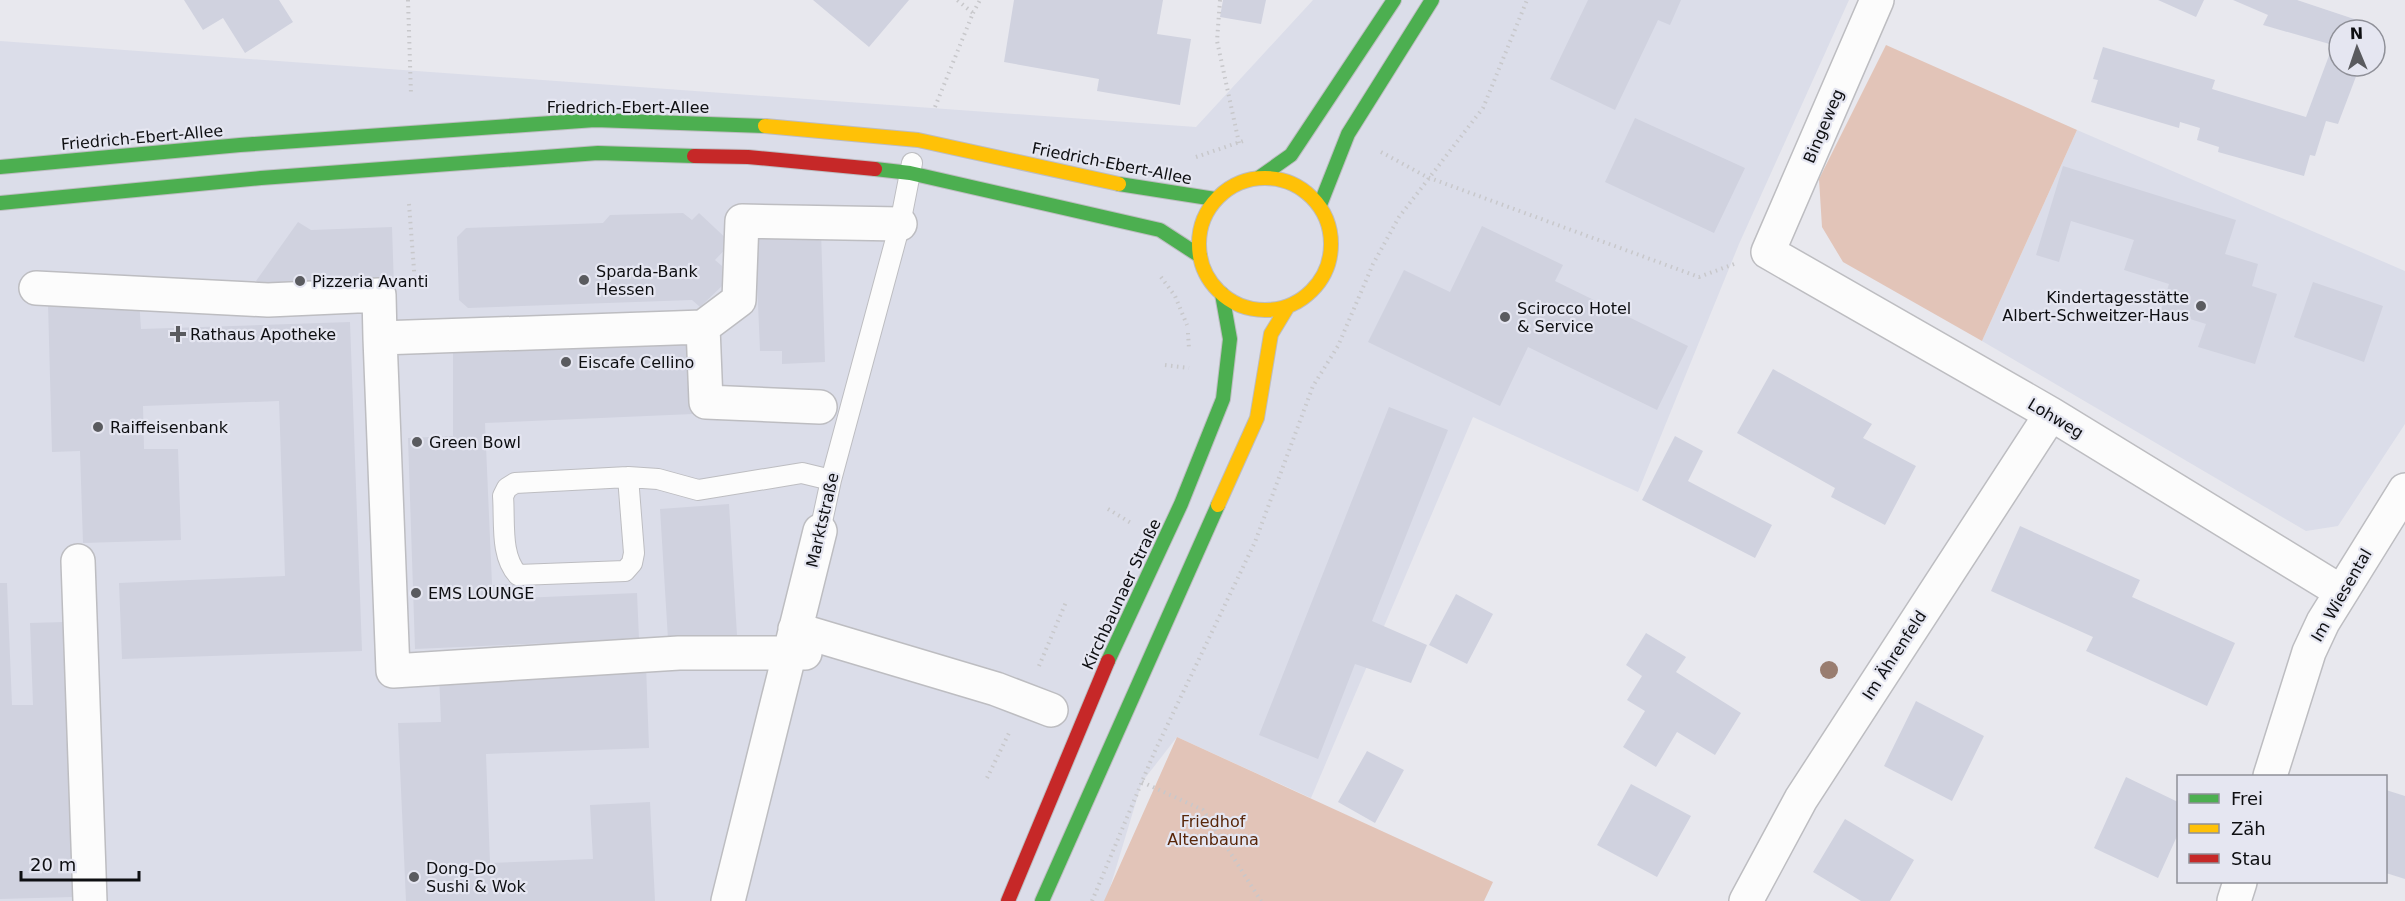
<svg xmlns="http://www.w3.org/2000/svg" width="2405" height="901" font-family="'DejaVu Sans',sans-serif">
	<rect width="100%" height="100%" fill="#e8e8ee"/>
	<path fill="#dbdde9" d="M 1313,0 L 1849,0 L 1739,244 L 1638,492 L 1473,417 L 1311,798 L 1177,737 L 1142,782 L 1106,901 L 0,901 L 0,41 L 1196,127 Z
		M 2077,130 L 2405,271 L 2405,424 L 2338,526 L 2306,531 L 1982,341 Z"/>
	<path fill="#e2c4b8" d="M 1886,45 L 2077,130 L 1982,341 L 1843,262 L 1822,227 L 1819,179 Z
		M 1177,737 L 1493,882 L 1484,901 L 1104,901 Z"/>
	<path fill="#d0d2df" d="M 184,0 L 279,0 L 293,22 L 245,53 L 223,18 L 203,30 Z
		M 813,0 L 909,0 L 869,47 Z
		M 1014,0 L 1163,0 L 1157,34 L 1191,39 L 1180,105 L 1097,91 L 1099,79 L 1004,62 Z
		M 1223,0 L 1266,0 L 1261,24 L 1220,17 Z
		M 1588,0 L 1681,0 L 1670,25 L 1658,20 L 1615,110 L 1550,79 Z
		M 2158,0 L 2204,0 L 2196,17 Z
		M 2233,0 L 2297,0 L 2372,25 L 2371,30 L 2339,30 L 2339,66 L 2360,66 L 2338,124 L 2326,121 L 2315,156 L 2310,155 L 2304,176 L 2218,152 L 2219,147 L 2197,140 L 2200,128 L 2180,122 L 2179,128 L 2091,102 L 2098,80 L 2093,79 L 2103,47 L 2215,80 L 2212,89 L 2306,117 L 2333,45 L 2263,25 L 2268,15 Z
		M 1635,118 L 1745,168 L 1714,233 L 1605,182 Z
		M 2063,166 L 2236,220 L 2225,254 L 2258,264 L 2252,286 L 2277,294 L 2255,364 L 2198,347 L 2206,324 L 2161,310 L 2169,284 L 2124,270 L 2134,240 L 2071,221 L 2059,262 L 2036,255 Z
		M 683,213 L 692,220 L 699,213 L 731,243 L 715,260 L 722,266 L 722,286 L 700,307 L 692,300 L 468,308 L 459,300 L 457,237 L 466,228 L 603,223 L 610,215 Z
		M 298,222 L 311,230 L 392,227 L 394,287 L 271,291 L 256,281 Z
		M 1482,226 L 1563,265 L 1555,281 L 1688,346 L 1657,410 L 1528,347 L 1500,406 L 1368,342 L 1404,270 L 1450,292 Z
		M 821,230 L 825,362 L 782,364 L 782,351 L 760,351 L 755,233 Z
		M 2313,282 L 2383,306 L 2364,362 L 2294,337 Z
		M 139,299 L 141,329 L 350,322 L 362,651 L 122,659 L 119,583 L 285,576 L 279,401 L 143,406 L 144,449 L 178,449 L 181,540 L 83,543 L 80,451 L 52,452 L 48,303 Z
		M 689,339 L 693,414 L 485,423 L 492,585 L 520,584 L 521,598 L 637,593 L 639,639 L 415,649 L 408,438 L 453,436 L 453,349 Z
		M 1773,369 L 1872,424 L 1863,438 L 1916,466 L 1885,525 L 1831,497 L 1835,488 L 1737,433 Z
		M 1389,407 L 1448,430 L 1372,621 L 1427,645 L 1411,683 L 1355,664 L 1318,759 L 1259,735 Z
		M 1675,436 L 1703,451 L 1688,481 L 1772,525 L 1755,558 L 1642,500 Z
		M 729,504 L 737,635 L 668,639 L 660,509 Z
		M 2020,526 L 2140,580 L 2132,597 L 2235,643 L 2207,706 L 2086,651 L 2093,637 L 1991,591 Z
		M 0,583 L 7,583 L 12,705 L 33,705 L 30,623 L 64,622 L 73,833 L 73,897 L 0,899 Z
		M 1456,594 L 1493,614 L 1467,664 L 1429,645 Z
		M 1646,633 L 1686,657 L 1676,672 L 1741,713 L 1715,755 L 1677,732 L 1656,767 L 1623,747 L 1645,711 L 1627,700 L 1642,676 L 1626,665 Z
		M 646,665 L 649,748 L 486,754 L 490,863 L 593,859 L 590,805 L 650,802 L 655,901 L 406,901 L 398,723 L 441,722 L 439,674 Z
		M 1916,701 L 1984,736 L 1952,801 L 1884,766 Z
		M 1367,751 L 1404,770 L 1375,823 L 1338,802 Z
		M 2126,777 L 2178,802 L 2178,834 L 2158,878 L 2094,848 Z
		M 1631,784 L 1691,816 L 1657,877 L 1597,845 Z
		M 2386,790 L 2405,796 L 2405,879 L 2386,873 Z
		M 1845,819 L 1914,860 L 1890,901 L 1861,901 L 1813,872 Z"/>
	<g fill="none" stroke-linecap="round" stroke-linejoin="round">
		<g stroke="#bdbdc1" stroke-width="22">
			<path id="lane" d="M 628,477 L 634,553 L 632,563 L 625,571 L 518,575 C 500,556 505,522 503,496 L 507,488 L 515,483 L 628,477 L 658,479 L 698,490 L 802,473 L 831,480
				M 820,531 L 831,480 L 900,224 L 912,163"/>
		</g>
		<g stroke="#bdbdc1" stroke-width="36">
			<path id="street" d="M 1877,0 L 1768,252 L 2051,414 L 2340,591
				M 36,288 L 268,300 L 379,295 L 380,338
				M 703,327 L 739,300 L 742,221 L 900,224
				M 78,561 L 90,901
				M 795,629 L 996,689 L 1051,710
				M 805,653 L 679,653 L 393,671 L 380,338 L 703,327 L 706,402 L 820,407
				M 2270,776 L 2309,652 L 2323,622 L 2405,490
				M 728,901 L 820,531
				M 1746,901 L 1801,799 L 2051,414
				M 2234,901 L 2240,882"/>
		</g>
		<g stroke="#bdbdc1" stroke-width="16">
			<path id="fast" d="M 0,167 L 240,145 L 595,120 L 765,126
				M 875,169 L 910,173 L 1160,230 L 1200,256
				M 1260,177 L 1291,155 L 1394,0
				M 1119,184 L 1215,199
				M 0,203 L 261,178 L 598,153 L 694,156
				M 1320,205 L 1348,134 L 1432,0
				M 1108,661 L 1181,504 L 1223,399 L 1230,339 L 1222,294
				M 1042,901 L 1218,505"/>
		</g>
		<g stroke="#bdbdc1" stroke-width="16">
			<path id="slow" d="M 765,126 L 918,140 L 1119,184
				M1199 244a66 66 0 1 1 132 0a66 66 0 1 1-132 0Z
				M 1218,505 L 1257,418 L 1271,334 L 1288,306"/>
		</g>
		<g stroke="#bdbdc1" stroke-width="16">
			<path id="jam" d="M 694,156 L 748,157 L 875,169
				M 1008,901 L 1108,661"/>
		</g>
		<path stroke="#c8c8cb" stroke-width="4" stroke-dasharray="1.5 4.5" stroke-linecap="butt" d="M 408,0 L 411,95
			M 1220,0 L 1217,41 L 1239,143
			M 973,13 L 980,0
			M 935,107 L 973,13 L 957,0
			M 1381,152 L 1427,177 L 1699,277 L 1734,264
			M 1196,157 L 1243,141
			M 409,204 L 415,283
			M 1161,277 L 1175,296 L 1187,325
			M 1188,333 L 1189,349
			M 1165,365 L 1189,368
			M 1108,509 L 1131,523
			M 1039,666 L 1066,602
			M 987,778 L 1009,733
			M 1142,782 L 1203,810 L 1261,901
			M 1092,901 L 1154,753 L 1255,542 L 1313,386 L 1338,346 L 1373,264 L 1399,217 L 1483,108 L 1527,0"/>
		<use href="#lane" stroke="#fcfcfc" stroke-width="20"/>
		<use href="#street" stroke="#fcfcfc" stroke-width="33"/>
		<use href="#fast" stroke="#4caf50" stroke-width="14"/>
		<use href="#slow" stroke="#ffc107" stroke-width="14"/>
		<use href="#jam" stroke="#c62828" stroke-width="14"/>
	</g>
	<circle fill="#997d70" cx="1829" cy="670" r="9"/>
	<g fill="#5a5b5f" stroke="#e5e6f1" stroke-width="2">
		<circle cx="584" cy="280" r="6"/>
		<circle cx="300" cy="281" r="6"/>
		<circle cx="2201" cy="306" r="6"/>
		<circle cx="1505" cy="317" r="6"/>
		<path d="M175 325h6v6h6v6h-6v6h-6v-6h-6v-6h6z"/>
		<circle cx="566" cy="362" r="6"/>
		<circle cx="98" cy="427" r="6"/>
		<circle cx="417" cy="442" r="6"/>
		<circle cx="416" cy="593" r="6"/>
		<circle cx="414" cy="877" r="6"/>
	</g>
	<g text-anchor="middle" stroke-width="4.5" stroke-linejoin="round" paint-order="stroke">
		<g font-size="16" fill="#0e0f12" stroke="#e5e6f1">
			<text x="628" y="113">Friedrich-Ebert-Allee</text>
			<text transform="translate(1823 126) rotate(-67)" y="6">Bingeweg</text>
			<text transform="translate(142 137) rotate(-5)" y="6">Friedrich-Ebert-Allee</text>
			<text transform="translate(1112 163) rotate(11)" y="6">Friedrich-Ebert-Allee</text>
			<text transform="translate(2056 418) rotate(31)" y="6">Lohweg</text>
			<text transform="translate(822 520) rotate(-77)" y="6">Marktstraße</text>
			<text transform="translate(1121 594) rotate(-65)" y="6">Kirchbaunaer Straße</text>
			<text transform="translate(2341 595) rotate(-60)" y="6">Im Wiesental</text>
			<text transform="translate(1894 655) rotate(-57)" y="6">Im Ährenfeld</text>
		</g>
		<g font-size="16" fill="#0e0f12" stroke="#e5e6f1" text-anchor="start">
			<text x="596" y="277">Sparda-Bank<tspan x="596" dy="18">Hessen</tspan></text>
			<text x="312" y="287">Pizzeria Avanti</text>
			<text x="2189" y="303" text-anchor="end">Kindertagesstätte<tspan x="2189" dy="18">Albert-Schweitzer-Haus</tspan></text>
			<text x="1517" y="314">Scirocco Hotel<tspan x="1517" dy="18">&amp; Service</tspan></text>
			<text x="190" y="340">Rathaus Apotheke</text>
			<text x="578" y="368">Eiscafe Cellino</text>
			<text x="110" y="433">Raiffeisenbank</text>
			<text x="429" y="448">Green Bowl</text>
			<text x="428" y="599">EMS LOUNGE</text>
			<text x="426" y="874">Dong-Do<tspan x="426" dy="18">Sushi &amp; Wok</tspan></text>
		</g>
		<g font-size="16" fill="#582609" stroke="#e5e6f1">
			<text x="1213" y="827">Friedhof<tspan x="1213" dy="18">Altenbauna</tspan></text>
		</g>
	</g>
	<rect x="2177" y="775" width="210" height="108" fill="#e5e6f1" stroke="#8f9098" stroke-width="1.5"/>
	<rect x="2189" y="794" width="30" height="9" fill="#4caf50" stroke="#8f9098" stroke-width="1.5"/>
	<text x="2231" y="805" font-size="18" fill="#0e0f12">Frei</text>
	<rect x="2189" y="824" width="30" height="9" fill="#ffc107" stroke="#8f9098" stroke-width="1.5"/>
	<text x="2231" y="835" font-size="18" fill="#0e0f12">Zäh</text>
	<rect x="2189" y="854" width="30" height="9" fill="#c62828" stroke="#8f9098" stroke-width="1.5"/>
	<text x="2231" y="865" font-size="18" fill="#0e0f12">Stau</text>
	<g transform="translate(2357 48) rotate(358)"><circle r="28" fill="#e5e6f1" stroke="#8f9098" stroke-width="1.5"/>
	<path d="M0-4.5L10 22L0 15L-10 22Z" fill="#5a5b5f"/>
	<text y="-9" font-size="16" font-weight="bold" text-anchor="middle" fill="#0e0f12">N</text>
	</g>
	<path d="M21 871v9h118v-9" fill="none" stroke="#0e0f12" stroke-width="3"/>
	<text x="30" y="871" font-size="18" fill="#0e0f12" stroke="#e5e6f1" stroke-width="4.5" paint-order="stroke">20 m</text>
</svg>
